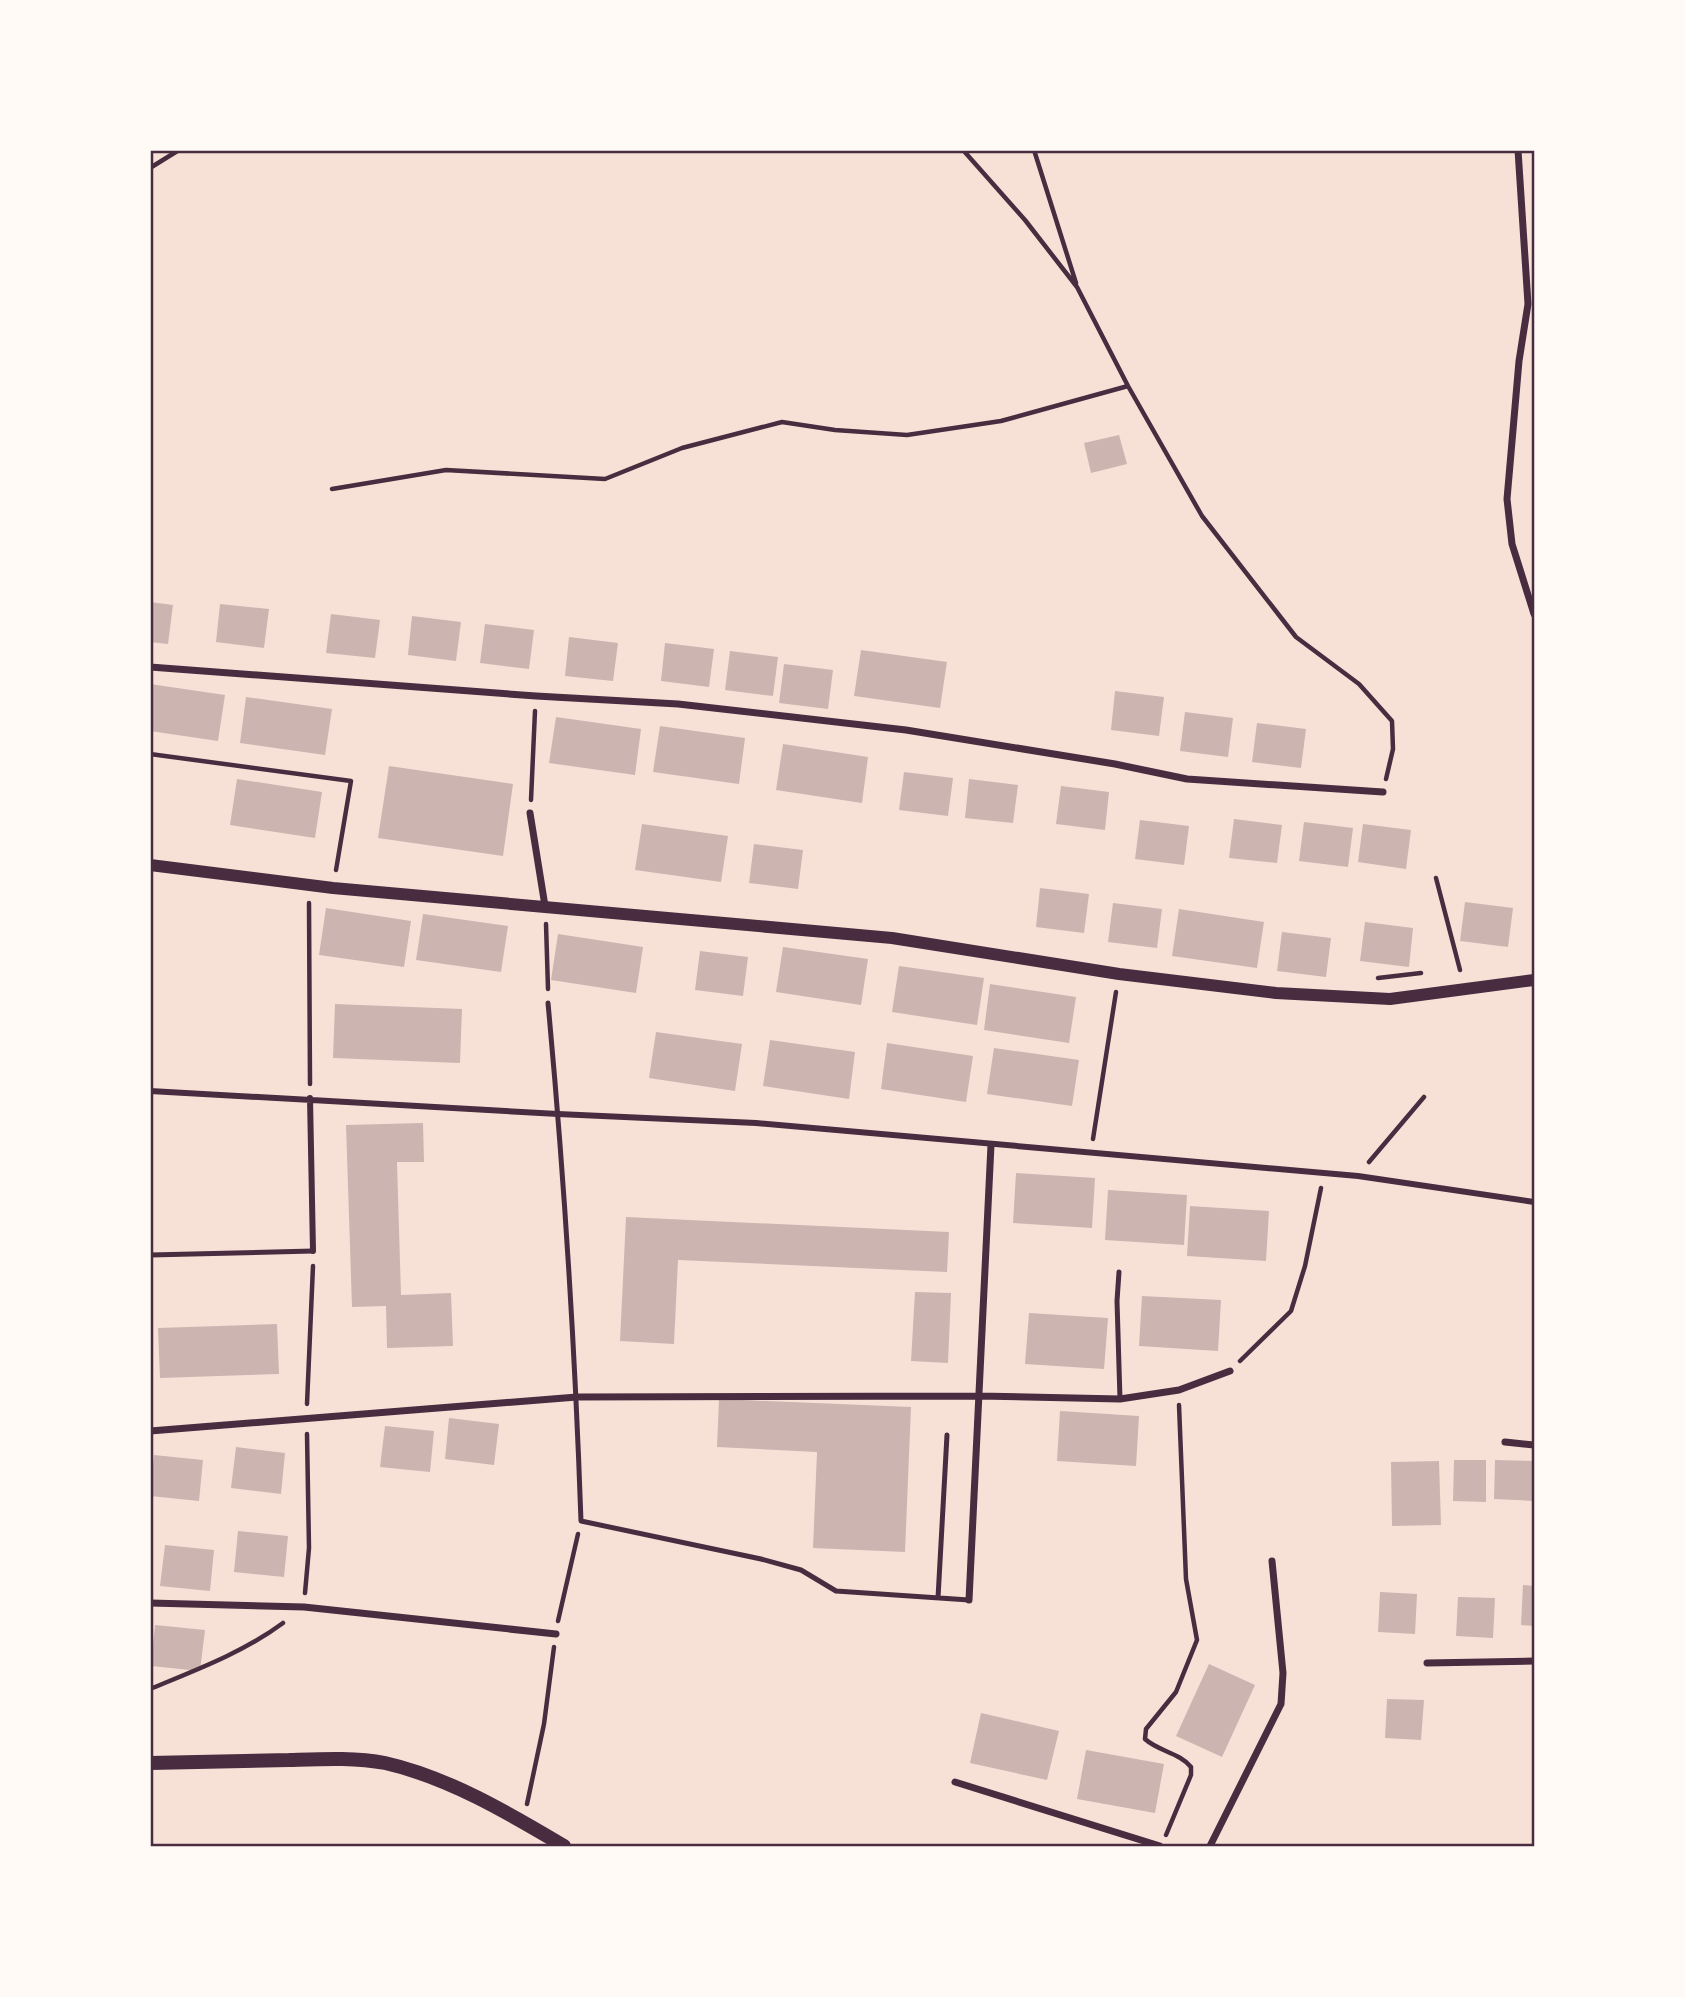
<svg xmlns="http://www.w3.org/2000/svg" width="1685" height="1997" font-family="'PT Sans',sans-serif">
	<rect width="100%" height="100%" fill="#f7e1d7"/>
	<path fill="#ccb4b1" d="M 1119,435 L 1127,464 L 1091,473 L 1084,443 Z
		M 150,602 L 173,605 L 168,644 L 150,642 Z
		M 220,604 L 269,609 L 264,648 L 216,642 Z
		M 331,614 L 380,620 L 375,658 L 326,653 Z
		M 412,616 L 461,622 L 456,661 L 408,655 Z
		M 485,624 L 534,630 L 529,669 L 480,663 Z
		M 569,637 L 618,643 L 613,681 L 565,676 Z
		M 665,643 L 714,649 L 709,687 L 661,681 Z
		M 861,650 L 947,662 L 940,708 L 854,696 Z
		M 730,651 L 778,657 L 773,696 L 725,690 Z
		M 784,664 L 833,670 L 828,709 L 779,703 Z
		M 150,684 L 225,695 L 218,741 L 150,731 Z
		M 1115,691 L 1164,697 L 1159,736 L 1111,730 Z
		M 246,697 L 332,709 L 325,755 L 240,743 Z
		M 1185,712 L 1233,718 L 1228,757 L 1180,751 Z
		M 556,717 L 641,729 L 635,775 L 549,763 Z
		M 1257,723 L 1306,729 L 1301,768 L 1252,762 Z
		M 660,726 L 745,738 L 739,784 L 653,772 Z
		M 783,744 L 868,757 L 862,803 L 776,790 Z
		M 389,766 L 513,784 L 503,856 L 378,838 Z
		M 904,772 L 953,778 L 948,816 L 899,810 Z
		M 237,779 L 322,792 L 315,838 L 230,825 Z
		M 969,779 L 1018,785 L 1013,823 L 965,818 Z
		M 1061,786 L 1109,792 L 1105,830 L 1056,824 Z
		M 1234,819 L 1282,825 L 1277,863 L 1229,858 Z
		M 1140,820 L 1189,826 L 1184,865 L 1135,859 Z
		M 1304,822 L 1353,828 L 1348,867 L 1299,861 Z
		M 642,824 L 728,836 L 721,882 L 635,870 Z
		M 1363,824 L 1411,830 L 1406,869 L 1358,862 Z
		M 754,844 L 803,850 L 798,889 L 749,883 Z
		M 1040,888 L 1089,894 L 1084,933 L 1036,927 Z
		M 1465,902 L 1513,908 L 1508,947 L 1460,941 Z
		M 1113,903 L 1162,909 L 1157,948 L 1108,942 Z
		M 326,908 L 411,921 L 404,967 L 319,955 Z
		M 1179,909 L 1264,922 L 1257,968 L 1172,956 Z
		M 423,914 L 508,926 L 501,972 L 416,960 Z
		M 1365,922 L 1413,928 L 1409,967 L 1360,961 Z
		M 1282,932 L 1331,938 L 1326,977 L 1277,971 Z
		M 558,934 L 643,947 L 636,993 L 551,980 Z
		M 783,947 L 868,959 L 861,1005 L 776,992 Z
		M 700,951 L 748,957 L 743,996 L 695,990 Z
		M 899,966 L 984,978 L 977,1025 L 892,1012 Z
		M 990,984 L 1076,997 L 1069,1043 L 984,1030 Z
		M 335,1004 L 462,1009 L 460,1063 L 333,1058 Z
		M 656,1032 L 742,1044 L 735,1091 L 649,1078 Z
		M 770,1040 L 855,1052 L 849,1099 L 763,1086 Z
		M 887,1043 L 973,1056 L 966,1102 L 881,1089 Z
		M 994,1048 L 1079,1060 L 1072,1106 L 987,1094 Z
		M 423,1123 L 424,1162 L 397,1162 L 401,1295 L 451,1293 L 453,1346 L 387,1348 L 386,1306 L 352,1307 L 346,1125 Z
		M 1016,1173 L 1095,1178 L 1092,1228 L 1013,1223 Z
		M 1108,1190 L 1187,1195 L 1184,1245 L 1105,1240 Z
		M 1190,1206 L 1269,1211 L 1266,1261 L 1187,1256 Z
		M 626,1217 L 949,1232 L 947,1272 L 678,1260 L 674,1344 L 620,1341 Z
		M 915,1292 L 951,1293 L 948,1363 L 911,1361 Z
		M 1142,1296 L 1221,1300 L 1218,1351 L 1139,1346 Z
		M 1029,1313 L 1108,1318 L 1104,1369 L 1025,1364 Z
		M 277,1324 L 279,1374 L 160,1378 L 158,1328 Z
		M 719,1399 L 911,1407 L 905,1552 L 813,1548 L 817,1452 L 717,1447 Z
		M 1060,1411 L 1139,1416 L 1136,1466 L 1057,1461 Z
		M 449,1418 L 499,1424 L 494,1465 L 445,1459 Z
		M 385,1426 L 434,1431 L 430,1472 L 380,1467 Z
		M 236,1447 L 285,1453 L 281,1494 L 231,1488 Z
		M 154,1455 L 203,1460 L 199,1501 L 150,1496 Z
		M 1454,1460 L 1486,1460 L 1486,1502 L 1453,1501 Z
		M 1495,1460 L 1534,1461 L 1534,1501 L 1494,1499 Z
		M 1439,1461 L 1441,1525 L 1392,1526 L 1391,1462 Z
		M 238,1531 L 288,1536 L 284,1577 L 234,1572 Z
		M 165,1545 L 214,1550 L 210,1591 L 160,1586 Z
		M 1523,1585 L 1534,1586 L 1534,1626 L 1521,1625 Z
		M 1380,1592 L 1417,1594 L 1415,1634 L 1378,1632 Z
		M 1458,1597 L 1495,1598 L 1493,1638 L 1456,1636 Z
		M 155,1625 L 205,1630 L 200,1671 L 151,1666 Z
		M 1209,1664 L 1255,1685 L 1222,1757 L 1176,1736 Z
		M 1387,1699 L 1424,1700 L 1421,1740 L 1385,1738 Z
		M 981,1713 L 1059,1731 L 1047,1780 L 970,1763 Z
		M 1086,1750 L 1164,1764 L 1155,1813 L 1077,1799 Z"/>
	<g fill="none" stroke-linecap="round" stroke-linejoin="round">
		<path stroke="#4a2c40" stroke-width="4.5" d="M 963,150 L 1025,220 L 1077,287 L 1128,386 L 1202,516 L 1296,637 L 1359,684 L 1392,721 L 1393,749 L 1386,779
			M 1034,150 L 1076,283
			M 150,168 L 179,150
			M 332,489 L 446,470 L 605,479 L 682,448 L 782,422 L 835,430 L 907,435 L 1001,421 L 1128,386
			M 150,754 L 351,781 L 336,870
			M 531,800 L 535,711
			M 1436,878 L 1460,970
			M 309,903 L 310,1084
			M 546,924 L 548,989
			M 1378,978 L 1421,973
			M 1093,1139 L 1116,992
			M 1369,1162 L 1424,1097
			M 1240,1361 L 1291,1311 L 1305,1266 L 1321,1188
			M 307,1404 L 313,1266
			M 305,1593 L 309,1548 L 307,1434
			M 558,1621 L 578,1534
			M 150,1689 C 196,1670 244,1652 283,1623
			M 527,1804 L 544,1724 L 554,1647
			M 1166,1835 L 1191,1775 L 1191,1767 C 1180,1753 1158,1751 1145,1739 L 1146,1729 L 1176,1692 L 1197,1640 L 1186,1579 L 1179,1405"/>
		<path stroke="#4a2c40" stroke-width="5" d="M 548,1003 C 564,1175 575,1348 581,1521 L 761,1559 L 801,1570 L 836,1591 L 969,1600
			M 150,1255 L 313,1251
			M 1119,1272 L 1117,1301 L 1120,1399
			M 938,1598 L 947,1435"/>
		<path stroke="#4a2c40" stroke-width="6" d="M 150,1091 L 558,1114 L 756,1123 L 1358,1176 L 1534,1202
			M 310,1098 L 313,1251"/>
		<path stroke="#4a2c40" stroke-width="7" d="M 1518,150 L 1528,304 L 1519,361 L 1507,499 L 1512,544 L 1534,614
			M 150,667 L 536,696 L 678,704 L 906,730 L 1115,764 L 1187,779 L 1383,792
			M 530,813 L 545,906
			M 150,1431 L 577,1397 L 979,1396 L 1120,1399 L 1179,1390 L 1230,1371
			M 1505,1442 L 1534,1445
			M 969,1600 L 991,1145
			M 150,1603 L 304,1607 L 556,1634
			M 1427,1663 L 1534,1661
			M 955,1782 L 1160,1846
			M 1210,1846 L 1281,1704 L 1283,1673 L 1272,1561"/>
		<path stroke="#4a2c40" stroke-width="12" d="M 150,865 L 333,888 L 892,938 L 1119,974 L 1276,993 L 1390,999 L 1534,980"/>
		<path stroke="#4a2c40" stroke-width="14" d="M 150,1763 C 197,1762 243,1761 289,1760 C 320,1759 355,1757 385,1763 C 448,1777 510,1814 564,1846"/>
	</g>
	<rect width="1685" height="1997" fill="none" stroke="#fffaf5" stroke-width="304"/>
	<rect x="152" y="152" width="1381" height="1693" fill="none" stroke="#4a2c40" stroke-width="2.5"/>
</svg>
